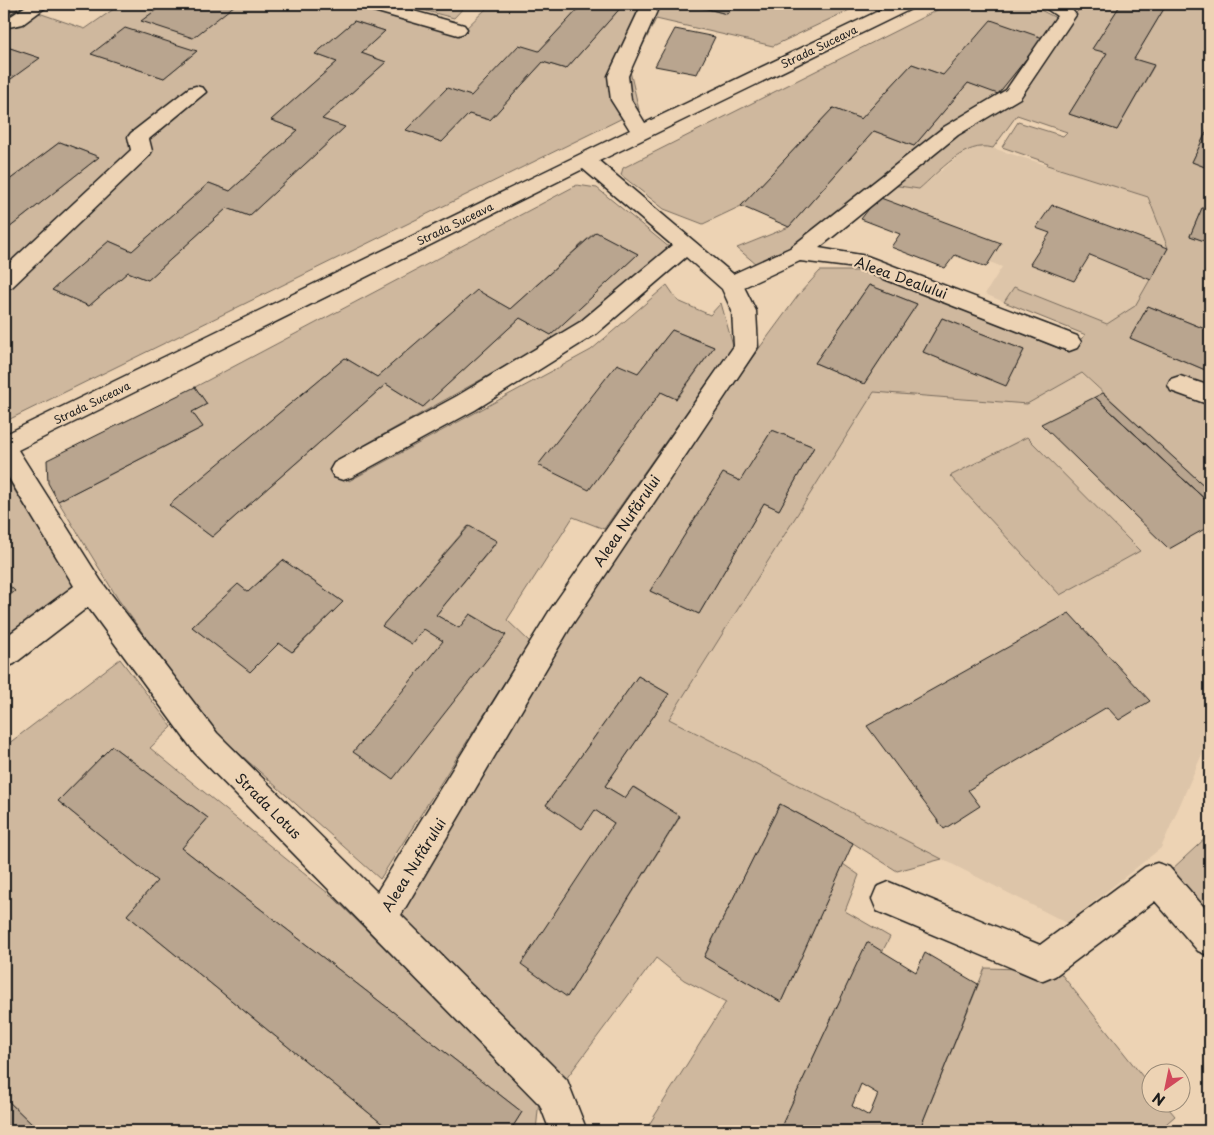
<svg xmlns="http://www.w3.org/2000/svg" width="1214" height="1135" font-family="'Playpen Sans',sans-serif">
	<rect width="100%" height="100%" fill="#edd3b4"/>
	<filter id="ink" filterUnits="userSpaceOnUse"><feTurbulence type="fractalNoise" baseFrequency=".02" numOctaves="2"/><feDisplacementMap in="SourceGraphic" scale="10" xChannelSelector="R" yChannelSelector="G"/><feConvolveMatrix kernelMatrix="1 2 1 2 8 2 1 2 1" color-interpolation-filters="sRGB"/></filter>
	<g filter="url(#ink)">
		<path fill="#ddc5a9" d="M 983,145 L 1147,197 L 1168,248 L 1135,306 L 1107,324 L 1014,287 L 1004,302 L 985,294 L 1002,267 L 990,262 L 1001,243 L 878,197 L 892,185 L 919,189 L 965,151 Z
			M 1081,373 L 1210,491 L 1210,736 L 1161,848 L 1067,923 L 669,719 L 874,392 L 1027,404 Z"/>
		<path fill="#cfb89e" stroke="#766a5d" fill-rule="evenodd" d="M 121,4 L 164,4 L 142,21 L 234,5 L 232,4 L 351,4 L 460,34 L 491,4 L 583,4 L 539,51 L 471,96 L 447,89 L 407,130 L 442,142 L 469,114 L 490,120 L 543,62 L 566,69 L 624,4 L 689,4 L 726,14 L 734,4 L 862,4 L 773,46 L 656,19 L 630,71 L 639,110 L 4,422 L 4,232 L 99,157 L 60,142 L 4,184 L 4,84 L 39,58 L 4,46 L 4,28 L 15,25 L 33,11 L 85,29 ZM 354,21 L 385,31 L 361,53 L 386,62 L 322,119 L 344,128 L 249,216 L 227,208 L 148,280 L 128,272 L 89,306 L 52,290 L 109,241 L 132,251 L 209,183 L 230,191 L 298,130 L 271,120 L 337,62 L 316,54 ZM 197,51 L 164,78 L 92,54 Z
			M 399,4 L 467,4 L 454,18 Z
			M 949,4 L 1029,4 L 1058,19 L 1007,91 L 800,244 L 756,264 L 737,248 L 789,227 L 874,131 L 914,146 L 968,83 L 998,93 L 1043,39 L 943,75 L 912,64 L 861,119 L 833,108 L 741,206 L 703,224 L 664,209 L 621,175 L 623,168 Z
			M 1085,4 L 1121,4 L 1093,48 L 1107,53 L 1069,114 L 1117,130 L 1154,66 L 1134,59 L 1165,7 L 1154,4 L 1210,4 L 1210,79 L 1204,91 L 1210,94 L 1210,124 L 1192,162 L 1210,169 L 1210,210 L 1202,208 L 1190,236 L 1210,243 L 1210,331 L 1148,306 L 1130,338 L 1210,372 L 1210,491 L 1082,373 L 1027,404 L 874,392 L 669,719 L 942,859 L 897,871 L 853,843 L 780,804 L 704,957 L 781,1002 L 843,864 L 859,875 L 845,911 L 890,937 L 882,952 L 867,943 L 779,1131 L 645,1131 L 726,1002 L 684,980 L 656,958 L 566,1079 L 395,910 L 566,629 L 752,358 L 800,293 L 820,271 L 870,271 L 1065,351 L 1086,335 L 1004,302 L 1014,287 L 1107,324 L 1135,306 L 1168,248 L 1148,197 L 1047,165 L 1048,163 L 1002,147 L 1018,122 L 1063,136 L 1067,132 L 1017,115 L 993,148 C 965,140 939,172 919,189 L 892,185 L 949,137 L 1021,97 L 1072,17 ZM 869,285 L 917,304 L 864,384 L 815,363 ZM 942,318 L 1024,350 L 1006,385 L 923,352 ZM 772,430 L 814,447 L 779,510 L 764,503 L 699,614 L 650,591 L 723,474 L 741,481 ZM 638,676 L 669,694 L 605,786 L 625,798 L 634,787 L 680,817 L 567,997 L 614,823 L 595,810 L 546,805 Z
			M 577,185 L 597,188 L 670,248 L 580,324 L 338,460 L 349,481 L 591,350 L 667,285 L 678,301 L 710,315 L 721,303 L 733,346 L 604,529 L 573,517 L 507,620 L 530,642 L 380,879 L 213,730 L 118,599 L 58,501 L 203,427 L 192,412 L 207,404 L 195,387 ZM 595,232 L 638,254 L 551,335 L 520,318 L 423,407 L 386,384 L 212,537 L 170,505 L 345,358 L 377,377 L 477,291 L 510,309 ZM 672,330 L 714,347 L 677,399 L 661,392 L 589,489 L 638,373 ZM 468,526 L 497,542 L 436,615 L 459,628 L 471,614 L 506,635 L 443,641 L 424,629 L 412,644 L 382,626 ZM 283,560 L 343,602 L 293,652 L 279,643 L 250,671 L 192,627 L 238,585 L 248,592 Z
			M 1027,437 L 1140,551 L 1060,595 L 950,476 Z
			M 8,480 L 77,590 L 4,645 L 4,600 L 15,591 L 4,581 L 4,482 Z
			M 120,659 L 172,727 L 150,748 L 334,898 L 539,1100 L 536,1131 L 510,1131 L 522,1112 L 182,848 L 208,818 L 112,746 L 58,801 L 157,881 L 127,915 L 391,1131 L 39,1131 L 4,1097 L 4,747 Z
			M 1210,834 L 1210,899 L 1199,908 L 1170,871 Z
			M 985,968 L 1058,970 L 1151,1087 L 1152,1102 L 1164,1103 L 1175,1116 L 1158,1131 L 919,1131 Z"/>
		<path fill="#b9a58f" stroke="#1c1c1c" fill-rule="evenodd" d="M 4,4 L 26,4 L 4,18 Z
			M 164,4 L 232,4 L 235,5 L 193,38 L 141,21 Z
			M 583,4 L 624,4 L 566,69 L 543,62 L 490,120 L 469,114 L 442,142 L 406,130 L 447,88 L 471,96 L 519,45 L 539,51 Z
			M 689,4 L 734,4 L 727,14 Z
			M 1121,4 L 1154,4 L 1165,7 L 1134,59 L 1154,65 L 1117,130 L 1069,114 L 1107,53 L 1092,49 Z
			M 991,20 L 1043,38 L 998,94 L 968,83 L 914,146 L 874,131 L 789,227 L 741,206 L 833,108 L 861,119 L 912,64 L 943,75 Z
			M 354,21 L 385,31 L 361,53 L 386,62 L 322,119 L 345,127 L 249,216 L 227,208 L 148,280 L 128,272 L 89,306 L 52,290 L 109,241 L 132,251 L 209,183 L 230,191 L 298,130 L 271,120 L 337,62 L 315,54 Z
			M 125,28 L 197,51 L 164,78 L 91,54 Z
			M 675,29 L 715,37 L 697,74 L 655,66 Z
			M 4,46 L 40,58 L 4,84 Z
			M 1210,124 L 1210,169 L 1192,162 Z
			M 60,142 L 99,157 L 4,232 L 4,184 Z
			M 878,197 L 1001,243 L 986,267 L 955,255 L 945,268 L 891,247 L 900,234 L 861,219 Z
			M 1052,205 L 1168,248 L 1151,280 L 1090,255 L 1074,281 L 1030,264 L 1050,233 L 1036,228 Z
			M 1202,208 L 1210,210 L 1210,243 L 1190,236 Z
			M 596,232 L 638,254 L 551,335 L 520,318 L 423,407 L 386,384 L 212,537 L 169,505 L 345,358 L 377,377 L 477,290 L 510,309 Z
			M 869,285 L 917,304 L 864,384 L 815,363 Z
			M 1148,306 L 1210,331 L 1210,372 L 1130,338 Z
			M 942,318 L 1024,350 L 1006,386 L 923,352 Z
			M 672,330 L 714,347 L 676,399 L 661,392 L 589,490 L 538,465 L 617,364 L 638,373 Z
			M 195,387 L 207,404 L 192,412 L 203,427 L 58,501 L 48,483 L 47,460 Z
			M 1103,393 L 1210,491 L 1210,504 L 1095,397 Z
			M 1095,397 L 1210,504 L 1210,526 L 1169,549 L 1041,424 Z
			M 772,430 L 814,447 L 779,510 L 764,503 L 699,614 L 650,591 L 723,473 L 740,481 Z
			M 469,526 L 497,541 L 436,615 L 459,628 L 470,614 L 506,635 L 393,779 L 353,752 L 443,641 L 424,629 L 412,644 L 382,626 Z
			M 283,560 L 343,602 L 292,652 L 279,643 L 250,672 L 192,627 L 238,584 L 248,592 Z
			M 4,581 L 15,591 L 4,600 Z
			M 1069,613 L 1150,701 L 1119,720 L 1107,707 L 968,790 L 980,806 L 944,829 L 867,726 Z
			M 638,676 L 669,694 L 605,786 L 625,798 L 633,787 L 680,816 L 567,997 L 521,964 L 614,823 L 595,810 L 582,829 L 546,805 Z
			M 112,746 L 208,818 L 182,848 L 522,1112 L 510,1131 L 391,1131 L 127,915 L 157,881 L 58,801 Z
			M 780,804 L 853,843 L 781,1002 L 704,957 Z
			M 1210,899 L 1210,919 L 1199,908 Z
			M 867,942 L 916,972 L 925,953 L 978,984 L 919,1131 L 779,1131 ZM 861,1084 L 878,1094 L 869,1116 L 852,1106 Z
			M 4,1097 L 39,1131 L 4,1131 Z"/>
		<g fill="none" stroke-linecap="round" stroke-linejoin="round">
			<g stroke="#1c1c1c" stroke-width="3">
				<path id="minor" d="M 29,4 L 50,4 L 23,24 L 4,28 L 4,18 L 11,16 Z
					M 360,4 L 388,4 L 464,25 L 467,29 L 464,33 L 458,35 L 363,8 Z
					M 642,4 L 660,4 L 628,76 L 631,100 L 645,123 L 893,4 L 916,4 L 913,8 L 599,161 L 733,274 L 790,248 L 944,127 L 1006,90 L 1057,16 L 1047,9 L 1045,4 C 1058,4 1068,3 1076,15 L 1020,98 L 958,135 L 819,248 L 867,256 L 1077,336 L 1081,342 L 1077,348 L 1069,351 L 1061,348 L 856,268 L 800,261 L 744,287 L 756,311 L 758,347 L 570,628 L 401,915 L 567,1080 L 587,1131 L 550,1131 L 540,1105 L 195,753 L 88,607 L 14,664 L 4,668 L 4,638 L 74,586 L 4,470 L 4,435 L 630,130 L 611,100 L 608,76 ZM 583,169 L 672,245 L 580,322 L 457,396 L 334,463 L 330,470 L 334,477 L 343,480 L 352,477 L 475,410 L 596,334 L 686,257 L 722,289 L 732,311 L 734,346 L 550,610 L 377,892 L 217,733 L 101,581 L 18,450 Z
					M 196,86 L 203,88 L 206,92 L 149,139 L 152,151 L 149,156 L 12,287 L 4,289 L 4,268 L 131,150 L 128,137 L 131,133 L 189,88 Z
					M 1180,376 L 1210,386 L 1210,405 L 1171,391 L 1168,385 L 1171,379 Z
					M 1157,863 L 1169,867 L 1210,914 L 1210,956 L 1198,951 L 1155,901 L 1055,976 L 1043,981 L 877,911 L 872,899 L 877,887 L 889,882 L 1040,945 L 1145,867 Z"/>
			</g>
			<use href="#minor" fill="#edd3b4" fill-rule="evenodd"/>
		</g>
	</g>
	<g text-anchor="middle" stroke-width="4.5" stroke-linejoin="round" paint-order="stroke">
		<g font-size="11" fill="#1c1c1c" stroke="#edd3b4">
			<text transform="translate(819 47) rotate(-26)" y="4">Strada Suceava</text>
			<text transform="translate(455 224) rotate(-26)" y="4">Strada Suceava</text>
			<text transform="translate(92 403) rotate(-26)" y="4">Strada Suceava</text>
		</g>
		<g font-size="14" fill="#1c1c1c" stroke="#edd3b4">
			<text transform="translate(901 278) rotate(20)" y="5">Aleea Dealului</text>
			<text transform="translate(627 521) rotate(-56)" y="5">Aleea Nufărului</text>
			<text transform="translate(268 806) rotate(45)" y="5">Strada Lotus</text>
			<text transform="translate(414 865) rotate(-58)" y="5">Aleea Nufărului</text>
		</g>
	</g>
	<rect width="1214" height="1135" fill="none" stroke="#edd3b4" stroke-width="20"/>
	<rect x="10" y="10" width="1194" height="1115" fill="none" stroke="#1c1c1c" stroke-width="2" filter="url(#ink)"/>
	<g transform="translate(1166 1088) rotate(213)"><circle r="24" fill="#edd3b4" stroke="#998a77"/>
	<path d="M0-4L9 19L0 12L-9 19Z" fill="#d1495b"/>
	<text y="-8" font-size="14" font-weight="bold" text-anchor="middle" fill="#1c1c1c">N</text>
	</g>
</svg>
